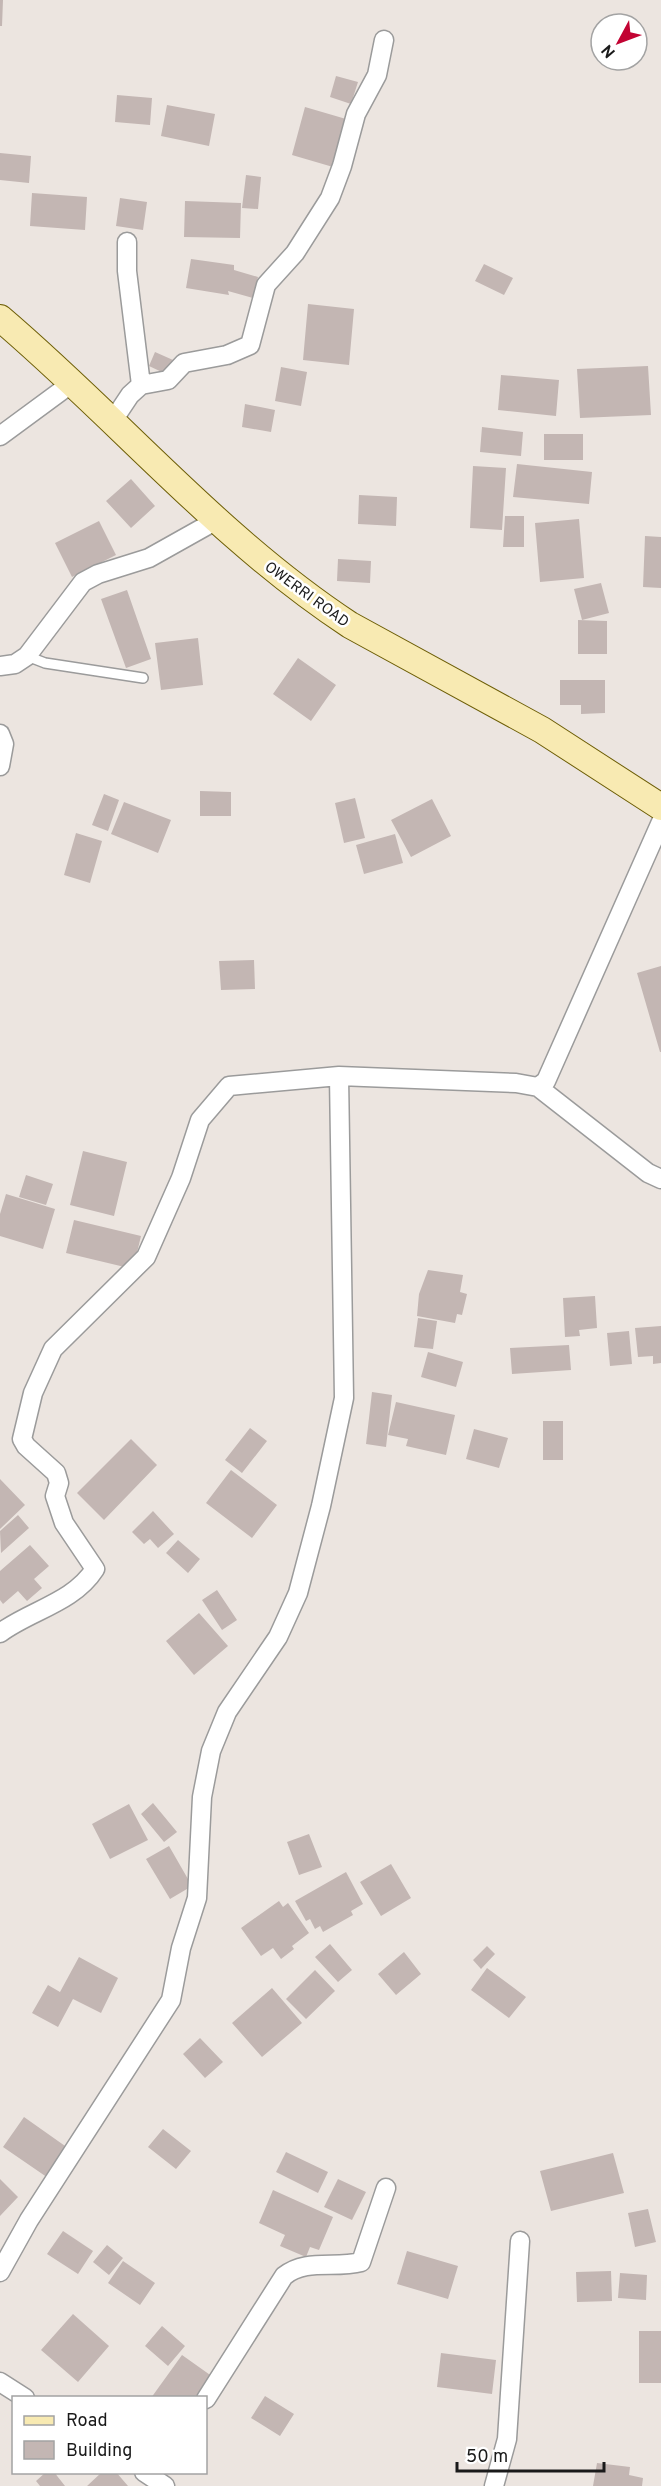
<svg xmlns="http://www.w3.org/2000/svg" width="661" height="2486" font-family="Overpass,sans-serif">
	<rect width="100%" height="100%" fill="#ece5e0"/>
	<path fill="#c3b6b3" d="M 0,0 L 3,0 L 2,26 L 0,26 Z
		M 336,76 L 358,82 L 351,104 L 330,97 Z
		M 117,95 L 152,98 L 150,125 L 115,122 Z
		M 167,105 L 215,114 L 209,146 L 161,136 Z
		M 305,107 L 346,119 L 333,167 L 292,155 Z
		M 0,153 L 31,156 L 29,183 L 0,180 Z
		M 246,175 L 261,177 L 258,209 L 242,208 Z
		M 32,193 L 87,197 L 85,230 L 30,226 Z
		M 120,198 L 147,202 L 143,230 L 116,226 Z
		M 185,201 L 241,203 L 240,238 L 184,237 Z
		M 191,259 L 234,265 L 234,270 L 258,277 L 253,298 L 228,291 L 229,295 L 186,288 Z
		M 484,264 L 513,278 L 504,295 L 475,281 Z
		M 308,304 L 354,309 L 349,365 L 303,360 Z
		M 155,352 L 173,360 L 166,374 L 149,366 Z
		M 648,366 L 651,415 L 580,418 L 577,369 Z
		M 281,367 L 307,372 L 301,406 L 275,401 Z
		M 501,375 L 559,380 L 556,416 L 498,410 Z
		M 245,404 L 275,410 L 271,432 L 242,427 Z
		M 482,427 L 523,432 L 521,456 L 480,452 Z
		M 544,434 L 583,434 L 583,460 L 544,460 Z
		M 517,464 L 592,472 L 589,504 L 513,497 Z
		M 473,466 L 506,468 L 502,530 L 470,528 Z
		M 131,479 L 155,506 L 131,528 L 106,501 Z
		M 359,495 L 397,497 L 396,526 L 358,524 Z
		M 505,516 L 524,516 L 524,547 L 503,547 Z
		M 579,519 L 584,578 L 540,582 L 535,523 Z
		M 99,521 L 116,555 L 72,577 L 55,543 Z
		M 645,536 L 661,537 L 661,588 L 643,587 Z
		M 338,559 L 371,561 L 370,583 L 337,581 Z
		M 601,583 L 609,613 L 582,620 L 574,589 Z
		M 127,590 L 151,659 L 126,668 L 101,599 Z
		M 578,620 L 607,621 L 607,654 L 578,654 Z
		M 198,638 L 203,685 L 161,690 L 155,643 Z
		M 298,658 L 336,685 L 311,721 L 273,694 Z
		M 560,680 L 605,680 L 605,713 L 581,714 L 581,705 L 560,705 Z
		M 200,791 L 231,792 L 231,816 L 200,816 Z
		M 104,794 L 119,800 L 108,831 L 92,825 Z
		M 355,798 L 365,838 L 344,843 L 335,803 Z
		M 432,799 L 451,836 L 411,857 L 391,820 Z
		M 124,802 L 171,820 L 158,853 L 111,834 Z
		M 76,833 L 102,841 L 90,883 L 64,875 Z
		M 395,834 L 403,863 L 364,874 L 356,845 Z
		M 254,960 L 255,989 L 221,990 L 219,961 Z
		M 661,966 L 661,1052 L 660,1052 L 637,973 Z
		M 83,1151 L 127,1162 L 114,1216 L 70,1205 Z
		M 26,1175 L 53,1184 L 46,1205 L 19,1197 Z
		M 6,1194 L 55,1209 L 43,1249 L 0,1236 L 0,1214 Z
		M 74,1220 L 141,1236 L 133,1269 L 66,1253 Z
		M 428,1270 L 463,1275 L 460,1292 L 467,1294 L 462,1315 L 457,1314 L 455,1323 L 417,1316 L 419,1294 Z
		M 595,1296 L 597,1328 L 579,1330 L 580,1336 L 565,1337 L 563,1298 Z
		M 418,1318 L 437,1321 L 433,1349 L 414,1347 Z
		M 661,1326 L 661,1363 L 653,1364 L 653,1356 L 638,1357 L 635,1328 Z
		M 629,1331 L 632,1364 L 610,1366 L 607,1333 Z
		M 569,1345 L 571,1370 L 512,1374 L 510,1348 Z
		M 428,1352 L 463,1362 L 456,1387 L 421,1377 Z
		M 372,1392 L 392,1395 L 386,1447 L 366,1444 Z
		M 396,1402 L 455,1415 L 446,1455 L 406,1446 L 408,1439 L 388,1435 Z
		M 543,1421 L 563,1421 L 563,1460 L 543,1460 Z
		M 250,1428 L 267,1441 L 242,1473 L 225,1460 Z
		M 474,1429 L 508,1438 L 499,1468 L 466,1459 Z
		M 131,1439 L 157,1465 L 104,1520 L 77,1493 Z
		M 231,1470 L 277,1505 L 252,1538 L 206,1503 Z
		M 0,1479 L 25,1505 L 0,1529 Z
		M 153,1511 L 174,1534 L 158,1548 L 150,1539 L 144,1544 L 132,1532 Z
		M 18,1515 L 29,1528 L 1,1553 L 0,1531 Z
		M 178,1540 L 200,1559 L 188,1573 L 166,1553 Z
		M 30,1545 L 49,1566 L 34,1579 L 42,1588 L 27,1601 L 18,1591 L 3,1604 L 0,1600 L 0,1571 Z
		M 217,1590 L 237,1620 L 222,1630 L 202,1600 Z
		M 199,1613 L 228,1646 L 194,1675 L 166,1641 Z
		M 153,1803 L 177,1832 L 164,1842 L 141,1814 Z
		M 129,1804 L 148,1840 L 110,1859 L 92,1824 Z
		M 309,1834 L 322,1867 L 299,1875 L 287,1842 Z
		M 169,1846 L 192,1886 L 170,1899 L 146,1859 Z
		M 391,1864 L 411,1898 L 381,1916 L 360,1882 Z
		M 346,1872 L 363,1904 L 351,1911 L 353,1915 L 323,1932 L 320,1926 L 315,1929 L 310,1919 L 306,1921 L 295,1901 Z
		M 279,1901 L 283,1907 L 288,1903 L 309,1933 L 292,1946 L 294,1949 L 281,1959 L 273,1948 L 261,1956 L 241,1928 Z
		M 330,1944 L 352,1970 L 338,1982 L 315,1957 Z
		M 487,1946 L 495,1954 L 481,1969 L 473,1960 Z
		M 404,1952 L 421,1974 L 396,1995 L 378,1974 Z
		M 79,1957 L 118,1978 L 101,2013 L 73,1999 L 58,2027 L 32,2013 L 48,1985 L 60,1992 Z
		M 487,1968 L 526,1997 L 509,2018 L 471,1990 Z
		M 315,1970 L 335,1991 L 306,2019 L 286,1999 Z
		M 272,1988 L 302,2023 L 262,2057 L 232,2023 Z
		M 200,2038 L 223,2062 L 205,2078 L 183,2054 Z
		M 24,2117 L 75,2153 L 54,2182 L 3,2147 Z
		M 163,2129 L 191,2151 L 176,2169 L 148,2147 Z
		M 286,2152 L 328,2172 L 318,2193 L 276,2172 Z
		M 613,2153 L 624,2193 L 551,2211 L 540,2171 Z
		M 0,2179 L 18,2197 L 0,2216 Z
		M 338,2179 L 366,2192 L 352,2220 L 324,2207 Z
		M 273,2190 L 333,2217 L 319,2250 L 310,2247 L 306,2257 L 280,2246 L 285,2235 L 259,2223 Z
		M 648,2209 L 656,2242 L 635,2247 L 628,2213 Z
		M 63,2231 L 93,2251 L 78,2274 L 47,2254 Z
		M 107,2245 L 123,2258 L 109,2275 L 93,2262 Z
		M 407,2251 L 458,2266 L 448,2299 L 397,2284 Z
		M 123,2261 L 155,2283 L 140,2305 L 108,2283 Z
		M 611,2271 L 612,2301 L 577,2302 L 576,2272 Z
		M 620,2273 L 647,2275 L 646,2300 L 618,2298 Z
		M 73,2314 L 109,2346 L 78,2382 L 41,2350 Z
		M 162,2326 L 185,2346 L 168,2366 L 145,2346 Z
		M 639,2331 L 661,2331 L 661,2383 L 639,2383 Z
		M 441,2353 L 496,2360 L 492,2394 L 437,2387 Z
		M 182,2355 L 213,2377 L 199,2398 L 151,2398 Z
		M 265,2396 L 294,2414 L 280,2436 L 251,2418 Z
		M 597,2463 L 630,2467 L 629,2475 L 643,2478 L 642,2486 L 593,2486 Z
		M 46,2472 L 54,2472 L 65,2486 L 40,2486 L 36,2481 Z
		M 102,2472 L 116,2472 L 128,2486 L 87,2486 Z"/>
	<g fill="none" stroke-linecap="round" stroke-linejoin="round">
		<g stroke="#9b9b9b" stroke-width="12">
			<path id="lane" d="M 27,656 L 45,663 L 143,678"/>
		</g>
		<g stroke="#9b9b9b" stroke-width="21">
			<path id="street" d="M 127,242 L 127,271 L 141,385
				M 112,422 L 130,395 L 141,385 L 168,380 L 184,363 L 227,355 L 250,345 L 266,285 L 295,253 L 330,198 L 342,166 L 356,114 L 377,75 L 384,40
				M 0,436 L 72,383
				M 0,666 L 15,664 L 27,656 L 83,582 L 98,574 L 149,558 L 215,521
				M 0,734 L 4,744 L 0,766
				M 538,1087 L 648,1173 L 661,1179
				M 0,1633 C 31,1610 73,1603 95,1569 L 64,1523 L 55,1496 L 59,1483 L 56,1473 L 26,1446 L 22,1439 L 33,1393 L 53,1349 L 146,1257 L 181,1178 L 200,1120 L 229,1086 L 339,1076
				M 0,2272 L 29,2220 L 171,2000 L 181,1948 L 197,1898 L 202,1797 L 211,1751 L 227,1712 L 278,1637 L 298,1593 L 321,1506 L 344,1398 L 339,1076 L 516,1083 L 538,1087 L 546,1081 L 661,822
				M 0,2382 L 25,2398
				M 206,2399 L 284,2276 C 306,2258 335,2269 361,2262 L 386,2188
				M 144,2472 L 165,2486
				M 494,2486 L 507,2439 L 520,2241"/>
		</g>
		<g stroke="#6d5e06" stroke-width="28">
			<path id="secondary" d="M 0,318 C 119,419 219,539 350,625 L 542,730 L 661,807"/>
		</g>
		<use href="#lane" stroke="#fff" stroke-width="9"/>
		<use href="#street" stroke="#fff" stroke-width="18"/>
		<use href="#secondary" stroke="#f8eab2" stroke-width="26"/>
	</g>
	<g text-anchor="middle" stroke-width="5" stroke-linejoin="round" paint-order="stroke">
		<g font-size="15" fill="#1a1a1a" stroke="#fff">
			<text transform="translate(307 594) rotate(36)" y="5">OWERRI ROAD</text>
		</g>
	</g>
	<rect x="12" y="2396" width="195" height="78" fill="#ffffff" stroke="#a3a3a3" stroke-width="1.5"/>
	<rect x="24" y="2416" width="30" height="9" fill="#f8eab2" stroke="#a3a3a3" stroke-width="1.5"/>
	<text x="66" y="2426" font-size="18" fill="#1a1a1a">Road</text>
	<rect x="24" y="2441" width="30" height="18" fill="#c3b6b3" stroke="#a3a3a3" stroke-width="1.5"/>
	<text x="66" y="2456" font-size="18" fill="#1a1a1a">Building</text>
	<g transform="translate(619 42) rotate(229)"><circle r="28" fill="#ffffff" stroke="#a3a3a3" stroke-width="1.5"/>
	<path d="M0-4.5L10 22L0 15L-10 22Z" fill="#c20333"/>
	<text y="-9" font-size="16" font-weight="bold" text-anchor="middle" fill="#1a1a1a">N</text>
	</g>
	<path d="M457 2462v9h147v-9" fill="none" stroke="#1a1a1a" stroke-width="3"/>
	<text x="466" y="2462" font-size="18" fill="#1a1a1a" stroke="#ffffff" stroke-width="4.5" paint-order="stroke">50 m</text>
</svg>
